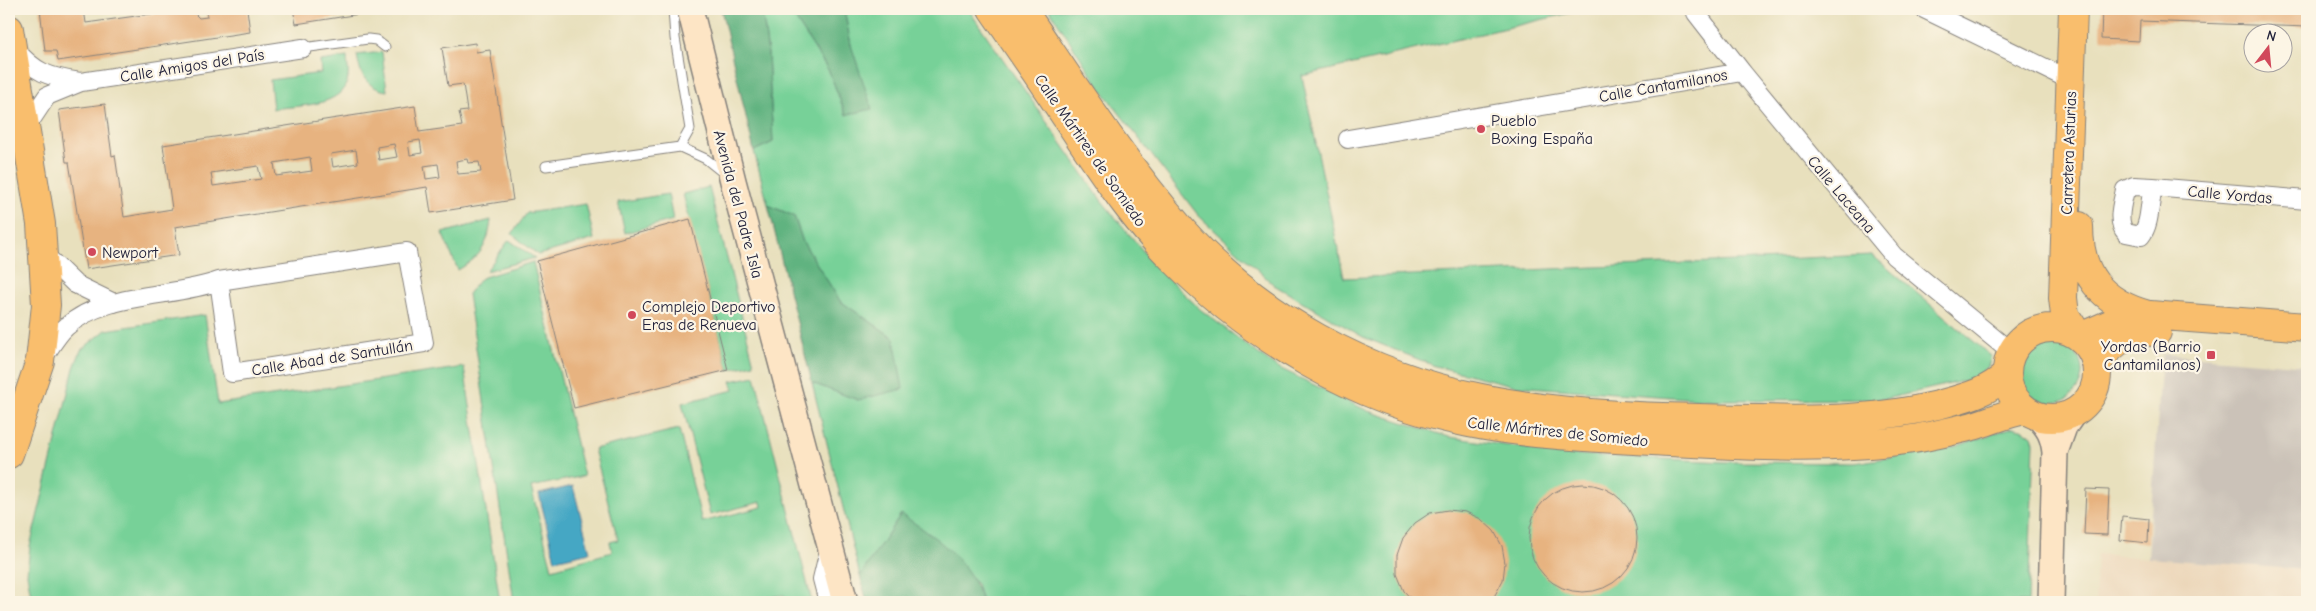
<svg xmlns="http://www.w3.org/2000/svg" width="2316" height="611" font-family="'Comic Neue',sans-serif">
	<rect width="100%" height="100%" fill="#fcf5e5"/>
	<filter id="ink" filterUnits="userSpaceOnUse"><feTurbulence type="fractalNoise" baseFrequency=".02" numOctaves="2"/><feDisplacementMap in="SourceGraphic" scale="10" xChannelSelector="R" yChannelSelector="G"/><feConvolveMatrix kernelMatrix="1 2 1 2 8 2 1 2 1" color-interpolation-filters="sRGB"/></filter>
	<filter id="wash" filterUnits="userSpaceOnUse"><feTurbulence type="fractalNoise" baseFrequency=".0096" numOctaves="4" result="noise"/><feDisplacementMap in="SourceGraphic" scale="20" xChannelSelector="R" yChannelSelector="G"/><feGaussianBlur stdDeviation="1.12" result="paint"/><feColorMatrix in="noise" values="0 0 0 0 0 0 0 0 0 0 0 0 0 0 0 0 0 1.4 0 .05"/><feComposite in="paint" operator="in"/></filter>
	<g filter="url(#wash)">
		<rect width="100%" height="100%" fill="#e8e0bd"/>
		<path fill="#ecd7ba" d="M 2097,554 L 2307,570 L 2307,602 L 2095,602 Z"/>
		<path fill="#cbc2b8" d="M 2162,354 L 2307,366 L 2307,570 L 2148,558 Z"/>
		<path fill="#77d198" stroke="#4c7a6a" d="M 762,9 L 789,9 L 829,71 L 846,115 L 851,45 L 844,9 L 968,9 L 1101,200 L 1158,269 L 1201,310 L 1273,365 L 1368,411 L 1449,437 L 1565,454 L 1724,462 L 1854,463 L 1948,449 L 2013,427 L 2024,430 L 2032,436 L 2034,442 L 2028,602 L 982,602 L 977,584 L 901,514 L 860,576 L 812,383 L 858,400 L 894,338 L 840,301 L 803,242 L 794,216 L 768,205 L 754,151 L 773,142 L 768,54 Z
			M 1049,9 L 1587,9 L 1302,76 L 1344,278 L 1872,255 L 1991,356 L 1988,367 L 1972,379 L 1885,399 L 1714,400 L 1516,386 L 1435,366 L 1363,337 L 1274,285 L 1198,215 L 1100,88 Z
			M 382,52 L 387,91 C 366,88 360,74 357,55 Z
			M 347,57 C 347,64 349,71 348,77 C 344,108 297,105 273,109 L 270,80 L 321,73 L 320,61 Z
			M 709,187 L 754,364 L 728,370 L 683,194 Z
			M 668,194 L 673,220 L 625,233 L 618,202 Z
			M 586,204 L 594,239 L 538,255 L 512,234 L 527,213 Z
			M 491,220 C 488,246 480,257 458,270 L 442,233 Z
			M 509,240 L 535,258 L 486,271 Z
			M 533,262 L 584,476 L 531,487 L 552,569 L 612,552 L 610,542 L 618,540 L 594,449 L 679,429 L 702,522 L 762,507 L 761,502 L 710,515 L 682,403 L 734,390 L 731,381 L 755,376 L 812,602 L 786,602 L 784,595 L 736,602 L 514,602 L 468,294 L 481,278 Z
			M 205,315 L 218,404 L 464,367 L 500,602 L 32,602 L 27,574 L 30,546 L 74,368 L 81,350 L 106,330 Z
			M2020 372a31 31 0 1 1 62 0a31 31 0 1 1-62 0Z"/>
		<path fill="#61b380" stroke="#426a5e" d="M 721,9 L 762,9 L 768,54 L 773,142 L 754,151 Z
			M 789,9 L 844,9 L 851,45 L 872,109 L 846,115 L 829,71 Z
			M 768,205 L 794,216 L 803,242 L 840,301 L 894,338 L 903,389 L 858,400 L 812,383 Z
			M 901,514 C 936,538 970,559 982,602 L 867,602 L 860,576 Z"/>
		<path fill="#44a7c4" stroke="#336480" d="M 573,486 L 590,552 L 555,560 L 539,494 Z"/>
		<g id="blocks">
			<path fill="#e7b380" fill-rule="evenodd" d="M 40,9 L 84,9 L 86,23 L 186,9 L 190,9 L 199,18 L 207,17 L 206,9 L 247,9 L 250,32 L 58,61 L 56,51 L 45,51 Z
				M 293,9 L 385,9 L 385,10 L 296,24 Z
				M 2102,9 L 2307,9 L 2307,27 L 2140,21 L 2139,41 L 2101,39 Z
				M 475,43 L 476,52 L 490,50 L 513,200 L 431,213 L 427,187 L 175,227 L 179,255 L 86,269 L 69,162 L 66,162 L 59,110 L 105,104 L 112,156 L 115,155 L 124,217 L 172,209 L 163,145 L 415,106 L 419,132 L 462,126 L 459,112 L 467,111 L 463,84 L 448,86 L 442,48 ZM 420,140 L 422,153 L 410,155 L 408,142 ZM 394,144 L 397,157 L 379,160 L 377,147 ZM 356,150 L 358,163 L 333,167 L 331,154 ZM 310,157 L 312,171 L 276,176 L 274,163 ZM 467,159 L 468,163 L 479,162 L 481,172 L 458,174 L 456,161 ZM 438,164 L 440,177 L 426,179 L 424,166 ZM 258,166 L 261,179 L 213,186 L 211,173 Z
				M 690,219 L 728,370 L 574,408 L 537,261 Z
				M1529 538a54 54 0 1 1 108 0a54 54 0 1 1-108 0Z
				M 2086,489 L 2109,490 L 2107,535 L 2084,534 Z
				M 1448,510 L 1466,512 L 1481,519 L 1494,531 L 1502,546 L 1505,563 L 1503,580 L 1495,595 L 1488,602 L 1414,602 L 1404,591 L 1397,574 L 1397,555 L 1403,538 L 1415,523 L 1430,513 Z
				M 2122,516 L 2149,519 L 2148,543 L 2120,540 Z"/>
		</g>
	</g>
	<g filter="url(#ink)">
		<use href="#blocks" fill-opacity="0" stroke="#85817c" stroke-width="1"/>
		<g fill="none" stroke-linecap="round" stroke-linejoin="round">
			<g stroke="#85817c" stroke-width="11">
				<path id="lane" d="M 673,9 L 675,38 L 690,129 L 680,147
					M 303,48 L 368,39 L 376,40 L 385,47
					M 546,166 L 680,147 L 706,159 L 726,175"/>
			</g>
			<g stroke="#85817c" stroke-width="20">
				<path id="street" d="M 1924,9 L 2070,80
					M 1696,13 L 1742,72 L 1894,256 L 2012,353
					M 13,47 C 35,73 48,77 80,82
					M 25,129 L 47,96 L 81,82 L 303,48
					M 1348,139 L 1742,72
					M 2153,187 C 2149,203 2151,223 2141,236 L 2126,233 C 2116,222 2122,204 2125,190 L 2134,186 L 2153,187 L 2307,200
					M 44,254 L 75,284 L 114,303
					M 43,358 C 50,348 57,335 66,327 C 104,292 172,298 219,281 L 407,252 L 424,343 L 232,373 L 219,281
					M 828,602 L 822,579 L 829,550"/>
			</g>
			<g stroke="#85817c" stroke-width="28">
				<path id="secondary" d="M 690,9 L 733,181 L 845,602
					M 2038,417 C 2049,428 2053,436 2055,452 L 2051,602
					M 2055,452 L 2064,427 L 2073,414"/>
			</g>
			<g stroke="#85817c" stroke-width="30">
				<path id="primary" d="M 992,9 C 1022,52 1052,96 1081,140 C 1108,180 1135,221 1170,256 C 1251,338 1355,401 1469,423 C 1535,436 1603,438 1670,442 C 1748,446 1829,451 1907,440 C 1929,437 1952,431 1973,426 C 1991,421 2007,413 2025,410
					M 1022,9 C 1073,84 1122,161 1182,230 C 1259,317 1368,375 1481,398 C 1568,416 1670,418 1759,419 C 1820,421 1879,419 1938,405 C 1963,398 1987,393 2006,375
					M 2073,9 L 2063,298 L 2065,315 L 2078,335
					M 9,29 L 41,224 L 46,305 L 40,361 L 9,454
					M 2079,226 C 2079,275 2101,302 2148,315
					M2007 373a45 45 0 1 1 90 0a45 45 0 1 1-90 0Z
					M 2080,337 L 2128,316 L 2150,315 L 2307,327
					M 2097,362 C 2114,342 2129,330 2157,332"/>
			</g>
			<use href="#lane" stroke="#fff" stroke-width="9"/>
			<use href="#street" stroke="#fff" stroke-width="18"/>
			<use href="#secondary" stroke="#fde5c5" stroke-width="25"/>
			<use href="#primary" stroke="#f9be6d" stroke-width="28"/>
		</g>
	</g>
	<g fill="#d1495b" stroke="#fcf5e5" stroke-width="2">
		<circle cx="1481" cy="129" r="5"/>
		<circle cx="92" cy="252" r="5"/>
		<circle cx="632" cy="315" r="5"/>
		<rect x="2206" y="350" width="10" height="10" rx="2.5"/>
	</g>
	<g text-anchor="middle" stroke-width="4.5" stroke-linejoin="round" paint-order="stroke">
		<g font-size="16" fill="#22223b" stroke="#fcf5e5">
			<text transform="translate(192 65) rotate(-9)" y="6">Calle Amigos del País</text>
			<text transform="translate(1663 85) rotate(-10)" y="6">Calle Cantamilanos</text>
			<text transform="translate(1091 150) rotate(55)" y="6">Calle Mártires de Somiedo</text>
			<text transform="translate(2068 153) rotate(-88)" y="6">Carretera Asturias</text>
			<text transform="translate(1842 194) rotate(50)" y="6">Calle Laceana</text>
			<text transform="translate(2230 194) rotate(5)" y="6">Calle Yordas</text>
			<text transform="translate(739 204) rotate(75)" y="6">Avenida del Padre Isla</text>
			<text transform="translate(332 357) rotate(-9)" y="6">Calle Abad de Santullán</text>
			<text transform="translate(1558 431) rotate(6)" y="6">Calle Mártires de Somiedo</text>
		</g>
		<g font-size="16" fill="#22223b" stroke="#fcf5e5" text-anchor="start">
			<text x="1491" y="126">Pueblo<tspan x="1491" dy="18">Boxing España</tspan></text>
			<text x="102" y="258">Newport</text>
			<text x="642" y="312">Complejo Deportivo<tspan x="642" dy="18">Eras de Renueva</tspan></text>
			<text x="2201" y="352" text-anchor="end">Yordas (Barrio<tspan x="2201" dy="18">Cantamilanos)</tspan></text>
		</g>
	</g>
	<rect width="2316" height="611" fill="none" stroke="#fcf5e5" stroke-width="30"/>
	<g transform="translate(2268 48) rotate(16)"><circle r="24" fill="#fcf5e5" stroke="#a5a1a1"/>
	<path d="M0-4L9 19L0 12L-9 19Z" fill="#d1495b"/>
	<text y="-8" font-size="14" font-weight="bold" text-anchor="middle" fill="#22223b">N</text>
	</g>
</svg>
